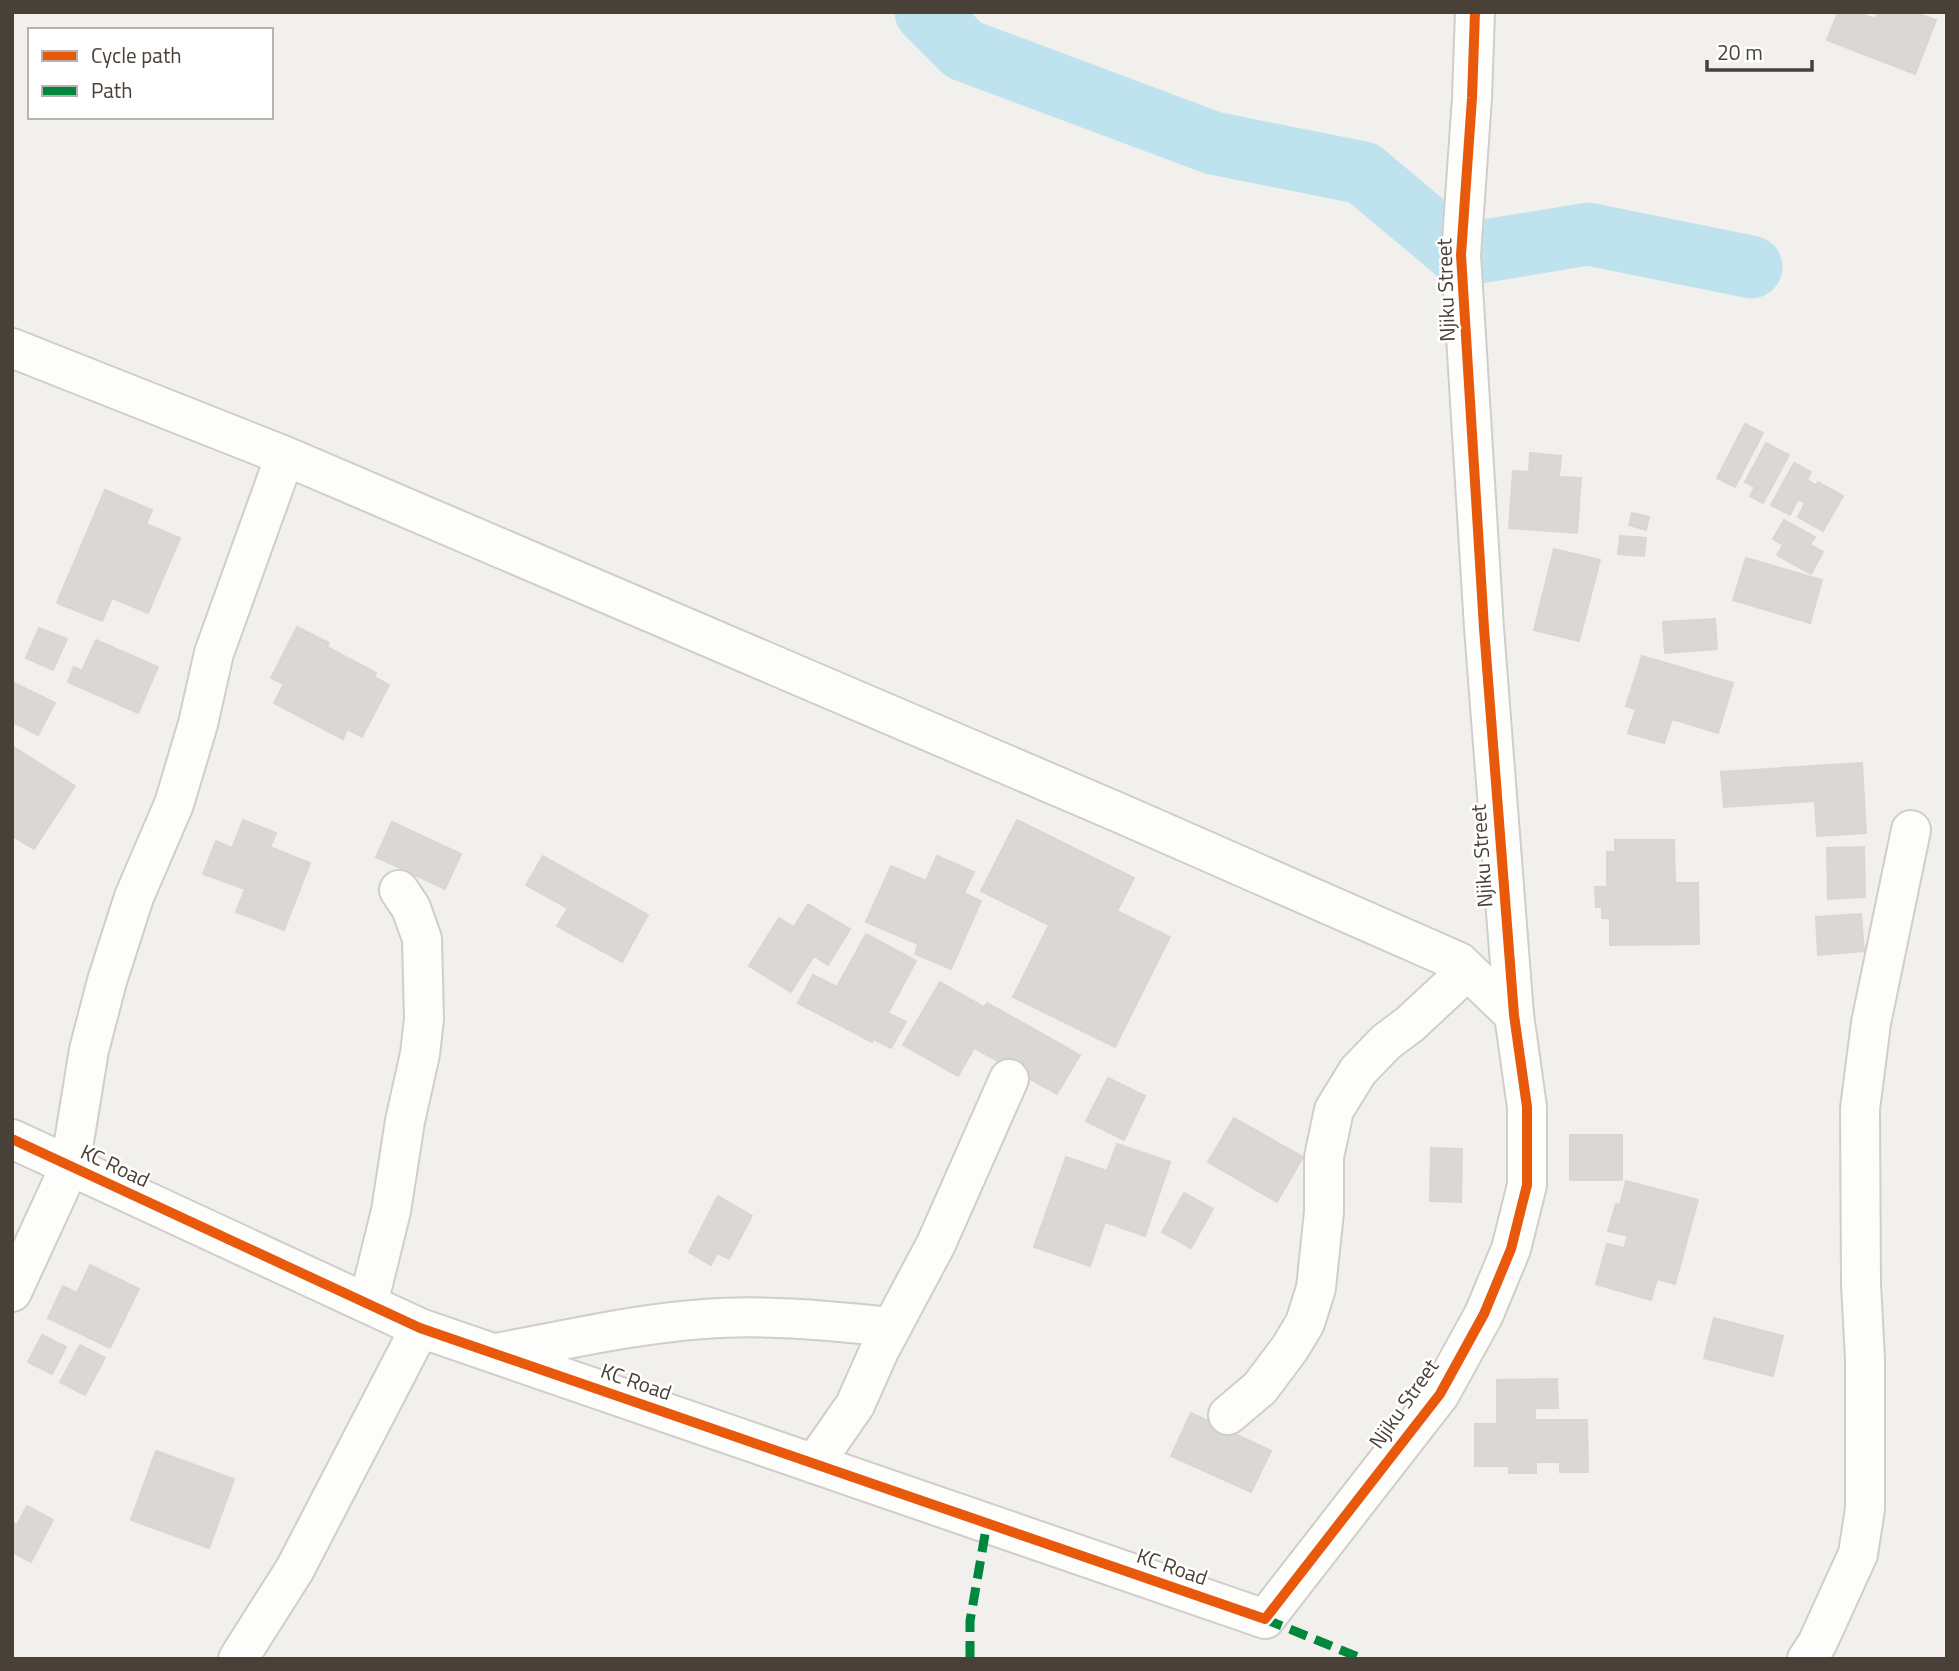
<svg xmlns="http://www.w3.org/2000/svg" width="1959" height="1671" font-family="'Titillium Web',sans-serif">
	<rect width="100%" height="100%" fill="#f2f0ed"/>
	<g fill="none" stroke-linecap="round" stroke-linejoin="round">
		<path stroke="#bee3ef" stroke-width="63" d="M 926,12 L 964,50 L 1213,143 L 1363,173 L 1461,255 L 1588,234 L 1751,267"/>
	</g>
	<path fill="#dad7d4" stroke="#dad7d3" stroke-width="2" d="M 1838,12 L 1857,12 L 1875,19 L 1878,12 L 1914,12 L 1936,20 L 1915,74 L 1827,40 Z
		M 1745,424 L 1763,433 L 1735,487 L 1717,478 Z
		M 1766,443 L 1789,455 L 1763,503 L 1750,496 L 1755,487 L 1745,482 Z
		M 1530,453 L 1561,456 L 1559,477 L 1581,478 L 1577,533 L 1509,528 L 1513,471 L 1529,472 Z
		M 1794,463 L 1811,472 L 1807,480 L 1816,485 L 1818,482 L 1843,496 L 1823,531 L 1798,517 L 1805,503 L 1798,499 L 1790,515 L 1771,505 Z
		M 105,490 L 152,510 L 146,524 L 180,538 L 148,613 L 112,598 L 102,621 L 57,603 Z
		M 1632,513 L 1649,517 L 1646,530 L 1629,525 Z
		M 1784,520 L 1815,537 L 1810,545 L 1823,552 L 1811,574 L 1777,555 L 1783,545 L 1773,539 Z
		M 1620,536 L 1646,538 L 1644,556 L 1618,554 Z
		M 1554,549 L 1600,560 L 1579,641 L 1534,630 Z
		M 1746,558 L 1822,580 L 1810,623 L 1733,600 Z
		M 1715,619 L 1717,649 L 1665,653 L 1663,622 Z
		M 297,627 L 329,643 L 327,647 L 376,673 L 374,677 L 389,685 L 362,737 L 347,729 L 343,739 L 274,703 L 284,684 L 271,678 Z
		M 39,628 L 67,639 L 53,670 L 26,658 Z
		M 96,640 L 158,667 L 138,713 L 68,682 L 74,667 L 82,671 Z
		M 1642,656 L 1733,683 L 1718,733 L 1672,719 L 1664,743 L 1628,733 L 1636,709 L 1626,706 Z
		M 12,682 L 55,703 L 38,735 L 12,722 Z
		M 12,746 L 75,786 L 34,849 L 12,836 Z
		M 1862,763 L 1866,833 L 1817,836 L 1815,801 L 1724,807 L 1721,772 Z
		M 243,820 L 276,833 L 270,847 L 310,863 L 284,930 L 236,912 L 245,889 L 203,874 L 216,841 L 232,848 Z
		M 1017,820 L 1134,878 L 1117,911 L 1170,937 L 1115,1047 L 1013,997 L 1049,925 L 981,891 Z
		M 392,822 L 461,854 L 445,889 L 376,857 Z
		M 1615,840 L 1674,840 L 1675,883 L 1698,883 L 1699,944 L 1610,945 L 1610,918 L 1602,918 L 1602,907 L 1596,907 L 1595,887 L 1607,887 L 1607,852 L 1615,852 Z
		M 1864,847 L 1865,897 L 1828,899 L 1827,848 Z
		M 543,856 L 648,915 L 622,962 L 557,926 L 568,908 L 526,885 Z
		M 937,856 L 974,872 L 964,893 L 981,901 L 951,969 L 915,954 L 918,944 L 866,922 L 891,866 L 926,881 Z
		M 808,904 L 850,929 L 828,965 L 814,956 L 791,992 L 749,966 L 779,918 L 794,927 Z
		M 1861,914 L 1864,951 L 1818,955 L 1816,917 Z
		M 866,934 L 916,961 L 888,1013 L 906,1022 L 891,1048 L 873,1039 L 872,1042 L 798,1003 L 813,975 L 837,987 Z
		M 940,982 L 984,1007 L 987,1003 L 1080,1055 L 1057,1094 L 974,1048 L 958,1076 L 903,1045 Z
		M 1108,1078 L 1145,1096 L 1124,1140 L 1086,1121 Z
		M 1234,1118 L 1303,1157 L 1277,1202 L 1208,1162 Z
		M 1570,1135 L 1622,1135 L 1622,1180 L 1570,1180 Z
		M 1117,1144 L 1170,1162 L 1145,1236 L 1105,1222 L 1090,1266 L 1034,1247 L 1066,1157 L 1107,1171 Z
		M 1431,1148 L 1462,1149 L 1461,1202 L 1430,1201 Z
		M 1626,1181 L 1698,1200 L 1675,1284 L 1657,1279 L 1651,1300 L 1596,1284 L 1607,1244 L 1624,1248 L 1628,1236 L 1608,1231 L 1616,1204 L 1620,1205 Z
		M 1184,1193 L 1213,1209 L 1191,1248 L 1162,1232 Z
		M 718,1196 L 752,1216 L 729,1259 L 717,1253 L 711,1265 L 689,1252 Z
		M 90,1265 L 139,1289 L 110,1348 L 48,1318 L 63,1286 L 77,1293 Z
		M 1714,1318 L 1783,1336 L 1773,1376 L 1704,1358 Z
		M 42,1335 L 66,1347 L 52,1374 L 28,1362 Z
		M 80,1345 L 105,1358 L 85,1395 L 60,1382 Z
		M 1557,1379 L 1558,1408 L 1535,1408 L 1535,1420 L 1587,1420 L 1588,1472 L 1560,1472 L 1560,1462 L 1536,1462 L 1536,1473 L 1509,1473 L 1509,1466 L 1475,1466 L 1475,1424 L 1497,1424 L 1497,1380 Z
		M 1191,1413 L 1271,1451 L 1251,1492 L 1171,1456 Z
		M 156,1451 L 234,1479 L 209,1548 L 131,1520 Z
		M 27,1506 L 53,1520 L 31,1562 L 12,1552 L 12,1522 L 17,1525 Z"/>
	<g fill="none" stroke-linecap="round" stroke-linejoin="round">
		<g stroke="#d0cdca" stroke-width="42">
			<path id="minor" d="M 12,348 L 285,456 L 1122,814 L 1459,962 L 1514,1015
				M 12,1139 L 420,1328 L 1265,1619 L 1440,1394 L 1484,1314 L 1511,1249 L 1527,1185 L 1527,1107 L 1514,1015 L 1484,628 L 1461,255 L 1472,98 L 1475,12
				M 12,1292 L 70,1166 L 89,1050 L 107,981 L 134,897 L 174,804 L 198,724 L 214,653 L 285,456
				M 368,1304 L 391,1211 L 405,1121 L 420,1054 L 424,1019 L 422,939 L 411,908 L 399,890
				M 497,1353 C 565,1340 634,1324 704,1319 C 766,1314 830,1321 892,1327
				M 1228,1415 L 1260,1388 L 1290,1348 L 1305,1323 L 1316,1288 L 1324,1212 L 1324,1157 L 1334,1110 L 1358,1071 L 1386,1042 L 1410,1024 L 1467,971
				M 814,1464 L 855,1405 L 879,1351 L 936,1244 L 1009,1079
				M 238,1659 L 295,1569 L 420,1328
				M 1807,1659 L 1817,1644 L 1858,1554 L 1865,1509 L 1865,1359 L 1861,1284 L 1860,1109 L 1871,1023 L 1911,830"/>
		</g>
		<use href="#minor" stroke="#fdfdfc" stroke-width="38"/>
		<path stroke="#00873e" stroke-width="9" stroke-dasharray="18 9" stroke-linecap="butt" d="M 1265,1619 L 1363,1659
			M 970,1659 L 970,1621 L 987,1523"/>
		<g stroke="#fff" stroke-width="15">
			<path id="cycleway" d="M 12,1139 L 420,1328 L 1265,1619 L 1440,1394 L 1484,1314 L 1511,1249 L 1527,1185 L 1527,1107 L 1514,1015 L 1484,628 L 1461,255 L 1472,98 L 1475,12"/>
		</g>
		<use href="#cycleway" stroke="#e8590c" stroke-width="10"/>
	</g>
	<g text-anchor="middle" stroke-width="5" stroke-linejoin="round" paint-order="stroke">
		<g font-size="21" fill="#494038" stroke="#fff">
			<text transform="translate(1446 290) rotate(-92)" y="7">Njiku Street</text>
			<text transform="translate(1482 856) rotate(-94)" y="7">Njiku Street</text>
			<text transform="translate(115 1166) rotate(25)" y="7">KC Road</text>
			<text transform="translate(636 1382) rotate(19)" y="7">KC Road</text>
			<text transform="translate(1404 1404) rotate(-55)" y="7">Njiku Street</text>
			<text transform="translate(1172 1567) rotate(19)" y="7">KC Road</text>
		</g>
	</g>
	<rect width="1959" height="1671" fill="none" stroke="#494038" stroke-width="28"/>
	<rect x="28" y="28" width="245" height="91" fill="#ffffff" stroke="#b6b3af" stroke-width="2"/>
	<rect x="42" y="51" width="35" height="10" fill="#e8590c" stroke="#b6b3af" stroke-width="2"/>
	<text x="91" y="63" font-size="21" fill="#494038">Cycle path</text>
	<rect x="42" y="86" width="35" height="10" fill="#00873e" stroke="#b6b3af" stroke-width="2"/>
	<text x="91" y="98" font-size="21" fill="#494038">Path</text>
	<path d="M1707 60v10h105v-10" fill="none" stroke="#494038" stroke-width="3.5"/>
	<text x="1717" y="60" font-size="21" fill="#494038" stroke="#ffffff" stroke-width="5" paint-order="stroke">20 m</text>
</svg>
